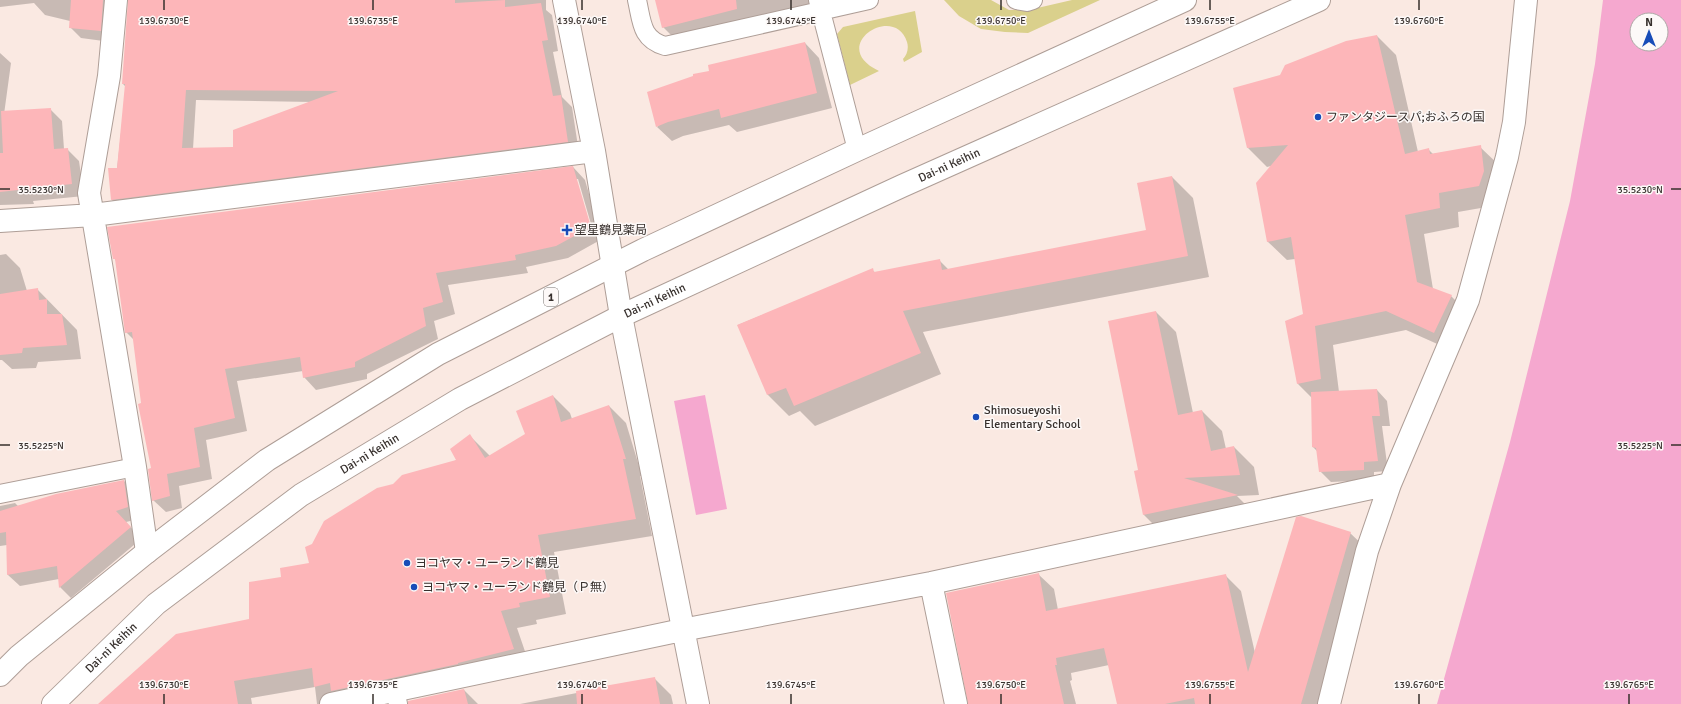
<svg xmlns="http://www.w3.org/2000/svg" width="1681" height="704" viewBox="0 0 1681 704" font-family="Signika,'Noto Sans JP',sans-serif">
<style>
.green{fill:#dad08c}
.water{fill:#f5a8cf;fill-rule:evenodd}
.shadow{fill:#0003;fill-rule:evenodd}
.building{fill:#fdb6b9;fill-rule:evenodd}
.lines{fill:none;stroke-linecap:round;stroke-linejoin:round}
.service-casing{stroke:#ae9e97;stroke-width:20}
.minor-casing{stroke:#ae9e97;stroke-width:24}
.trunk-casing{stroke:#ae9e97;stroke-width:24}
.service{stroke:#fff;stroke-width:18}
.minor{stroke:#fff;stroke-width:22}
.trunk{stroke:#fff;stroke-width:22}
.ticks{fill:none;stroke:#37302d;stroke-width:1.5}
.poi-dot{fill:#184cb8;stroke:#fdf9f8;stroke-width:1.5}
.labels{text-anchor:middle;stroke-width:3;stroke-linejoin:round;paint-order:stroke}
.shield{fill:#fdf9f8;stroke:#726c6a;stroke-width:1}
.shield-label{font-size:11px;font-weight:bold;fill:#37302d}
.poi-label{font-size:12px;fill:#37302d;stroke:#fdf9f8;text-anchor:start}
.street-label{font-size:12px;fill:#37302d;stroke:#fdf9f8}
.ticks-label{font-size:10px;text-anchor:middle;fill:#37302d;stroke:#fdf9f8;stroke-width:3;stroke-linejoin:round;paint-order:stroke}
</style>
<rect width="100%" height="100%" fill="#fae9e2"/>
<!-- green -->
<path class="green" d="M944,0h47l18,10 24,-1 39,-9h28l-72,33 -23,-1 -24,-3 -22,-13z
M915,11l7,41 -18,10 -1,-3c4,-4 6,-11 4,-17 -12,-40 -81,4 -28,29l-29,14 -13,-51 6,-7z"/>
<!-- water -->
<path class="water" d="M1603,0h78v704h-244l73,-262 60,-241 25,-137zM1637,20h24v24h-24z
M705,395l22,114 -31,6 -22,-114z"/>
<!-- shadow -->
<path class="shadow" d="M0,0h121l-10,42 -30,-4 -11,-11v-6l-25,-6 -11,-12 -34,4z
M129,0h417v10l6,5 6,36 -5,1 9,45 10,10 7,46 -456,58 -11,-11 5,-31 9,-82 -3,-3zM196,100l117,2 -79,46 -41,1z
M656,0h180l-153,47 -20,-20z
M1377,36l19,19 22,97 10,-3 5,5 47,-7 20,19 -2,39 -40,7 1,15 -35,7 9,55 18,7 19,19 -17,36 -47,-21 -73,15 6,47 38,-2 10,11 3,25h-8l6,45 -14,1v8l-43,2 -11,-11 -2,-19 -5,-5 -1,-49 -14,-14 6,-69 -9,-56 -8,1 -20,-19 4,-75 -4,1 -19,-19 33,-72z
M805,43l14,15 13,50 -95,24 -8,-7 -46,11 -11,5 -15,-14 53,-55z
M0,53l11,10 -9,66 33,-19 15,-1 12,12 2,28h3l12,12 5,35 -51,5 1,3 -34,1z
M573,167l12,13 17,59 -34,19 -42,9 2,6 -80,12 7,29 -21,7 4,18 -71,35v5l-51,11 -12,-13 -1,-6 -66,10 10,50 -41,9 6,39 -33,7 3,22 -16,4 -13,-12 -1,-31 -18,-129 -8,-8 -10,-71 -2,-3zM576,179h2l15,52 -2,1z
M1172,177l21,21 16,79 -286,55 18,42 -126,52 -15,-15 -11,5 -21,-21 -30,-70 134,-55 4,3 63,-13 10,10 198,-39z
M6,254l14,14 7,23 10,-2 40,41 4,29 -43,3 -2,6 -24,1 -10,-9h-2v-105z
M1156,312l20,20 17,81 9,-2 20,20 4,18 8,-2 20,20 5,28 -22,1 19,19 -92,20 -20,-20 -5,-45z
M553,396l17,17 2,6 37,-13 17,17 16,53h-2l12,60 -98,16 12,62 -30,6 1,4 -20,4 13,38 -163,38h-50l-2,-17 -64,11 1,6h-153l151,-84 32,-42 28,-14 3,-19 81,-60 63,-25 13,-24 20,20 36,-21z
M124,481l11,11 4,27 -13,3 15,17 -70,59 -11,-11 -1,-8 -39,7 -12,-11 -1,-30 -7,1v-40l15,-3 3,3z
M1350,533l16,15 -46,156h-202l-9,-39 -38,8 1,7 -2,1 6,23h-107l69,-130 16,15 4,21 168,-34 15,15 14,62z
M654,678l17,17 2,9h-153z
M464,690l14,14h-69z"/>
<!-- building -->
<path class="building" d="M71,0h32l-2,31 -32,-3z
M128,0h327v3l50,-3v7l36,-4 7,37 -6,1 11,55 8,-1 7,47 -457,58 -3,-32h9l8,-84h-3zM186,90l152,1 -105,39v17l-51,1z
M655,0h81l1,9 -75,19z
M1377,35l28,119 24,-6 1,6 51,-9 3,26 -5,15 -40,7 1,15 -35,7 12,67 35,13 -18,38 -48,-22 -71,15 6,53 -24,5 -12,-63 18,-7 -12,-77 -24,5 -11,-59 32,-38 -41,3 -14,-60 47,-13 5,-10 61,-24z
M805,42l12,51 -96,25 -2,-9 -51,13 -12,5 -9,-35 46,-16v-2l16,-3 -1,-6z
M51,108l3,41 14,-1 4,36 -72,8v-39h3l-2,-42z
M573,166l18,61 -35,19 -41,9 1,5 -80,13 7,29 -20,6 3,18 -71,36v5l-52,11 -3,-21 -75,12 10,49 -41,10 6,39 -33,7 3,22 -18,5 -4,-32 3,-1 -13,-64 3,-1 -9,-71 -7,1 -10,-74h-2l-6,-32z
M1172,176l16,80 -285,55 18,42 -127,53 -8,-18 -19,7 -30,-70 136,-57 1,4 66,-13 2,11 204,-40 -9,-47z
M38,288l1,12 8,-1v15h15l5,31 -44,3 -1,5 -22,2v-61z
M1156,311l22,104 24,-5 9,41 23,-5 6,29 -56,3 54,17 -95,20 -9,-44 4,-1 -30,-149z
M1377,389l3,27h-8l6,45 -14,1v8l-45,2 -3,-24 -4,-1 -1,-55z
M553,395l8,27 48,-17 17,54h-3l13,60 -98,16 12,62 -31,6 1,4 -19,4 13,38 -56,14v1l-127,27 -1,-8 -16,4 -2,-19 -78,13 4,23h-140l78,-70 73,-15v-37l32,-5 -1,-9 29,-5 -4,-16 7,-3 12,-23 53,-33 16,-4 9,-9 54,-15 -6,-11 20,-15 15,24 40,-24 -9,-23z
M124,480l4,27 -12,4 15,16 -72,61 -2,-22 -50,9 -1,-43 -6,1v-22l56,-17z
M1301,516l50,16 -50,172h-106l-1,-6 -29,6h-48l-13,-56 -48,10 1,7h-2l9,39h-96l-22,-111 93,-20 7,38 180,-37 22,98 48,-155z
M655,677l5,27h-83l-1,-13z
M464,689l4,15h-60v-3z"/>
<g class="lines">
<defs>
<path id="service" d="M637,0c5,22 4,39 28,46l204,-46
M818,0l39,150
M1016,0l11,2 6,-2
M0,494l135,-27
M395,690l3,14"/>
<path id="minor" d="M116,0l-7,76 -20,117 46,274 12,85
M564,0l30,151 27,165 77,388
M0,221l93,-6 501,-64
M931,583l25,121
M331,704l351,-74 249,-47 459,-99
M1329,704l38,-153 23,-67 78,-184 39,-143 7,-35 12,-122"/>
<g id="trunk">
<path d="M0,675l19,-19 128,-104 120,-92 171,-106 205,-104 214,-100 328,-150"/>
<path id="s1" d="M53,704l103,-100 145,-109 159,-96 161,-83 281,-130 417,-186"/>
</g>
</defs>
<!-- service casing -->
<use href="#service" class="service-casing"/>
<!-- minor casing -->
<use href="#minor" class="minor-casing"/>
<!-- trunk casing -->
<use href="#trunk" class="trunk-casing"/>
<!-- service -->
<use href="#service" class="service"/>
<!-- minor -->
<use href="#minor" class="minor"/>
<!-- trunk -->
<use href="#trunk" class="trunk"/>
</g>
<!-- ticks -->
<path class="ticks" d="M164,0v10M373,0v10M582,0v10M791,0v10M1001,0v10M1210,0v10M1419,0v10M0,189h10M1671,189h10M0,445h10M1671,445h10M164,694v10M373,694v10M582,694v10M791,694v10M1001,694v10M1210,694v10M1419,694v10M1629,694v10"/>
<!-- markers -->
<g class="poi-dot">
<circle cx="1318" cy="117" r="4"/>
<path d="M565 224h4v4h4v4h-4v4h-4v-4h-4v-4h4z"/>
<circle cx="976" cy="417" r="4"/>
<circle cx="407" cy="563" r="4"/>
<circle cx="414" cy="587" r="4"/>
</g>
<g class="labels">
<!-- shield labels -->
<rect class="shield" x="544" y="288" width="14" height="18" rx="3"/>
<g class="shield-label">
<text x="551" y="301">1</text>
</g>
<!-- poi labels -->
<g class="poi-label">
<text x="1326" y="121">ファンタジースパ;おふろの国</text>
<text x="575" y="234">望星鶴見薬局</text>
<text x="984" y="414">Shimosueyoshi<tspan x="984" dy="14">Elementary School</tspan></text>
<text x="415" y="567">ヨコヤマ・ユーランド鶴見</text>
<text x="422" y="591">ヨコヤマ・ユーランド鶴見（Ｐ無）</text>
</g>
<!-- street labels -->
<g class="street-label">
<text dy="4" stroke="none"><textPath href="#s1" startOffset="1053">Dai-ni Keihin</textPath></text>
<text dy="4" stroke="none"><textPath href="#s1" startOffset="729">Dai-ni Keihin</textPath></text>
<text dy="4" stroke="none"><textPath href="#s1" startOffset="405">Dai-ni Keihin</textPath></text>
<text dy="4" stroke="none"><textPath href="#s1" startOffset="81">Dai-ni Keihin</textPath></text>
</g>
</g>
<g class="ticks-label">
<text x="164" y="24">139.6730°E</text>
<text x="373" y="24">139.6735°E</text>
<text x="582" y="24">139.6740°E</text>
<text x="791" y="24">139.6745°E</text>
<text x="1001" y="24">139.6750°E</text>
<text x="1210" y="24">139.6755°E</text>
<text x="1419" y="24">139.6760°E</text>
<text x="41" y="193">35.5230°N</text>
<text x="1640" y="193">35.5230°N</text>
<text x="41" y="449">35.5225°N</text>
<text x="1640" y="449">35.5225°N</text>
<text x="164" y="688">139.6730°E</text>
<text x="373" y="688">139.6735°E</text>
<text x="582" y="688">139.6740°E</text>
<text x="791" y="688">139.6745°E</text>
<text x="1001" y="688">139.6750°E</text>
<text x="1210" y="688">139.6755°E</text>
<text x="1419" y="688">139.6760°E</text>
<text x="1629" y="688">139.6765°E</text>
</g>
<!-- north arrow -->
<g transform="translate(1649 32)"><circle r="19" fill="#fdf9f8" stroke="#aea9a7"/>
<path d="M0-3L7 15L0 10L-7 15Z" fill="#184cb8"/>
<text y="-6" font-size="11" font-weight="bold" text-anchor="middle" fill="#37302d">N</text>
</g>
</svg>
